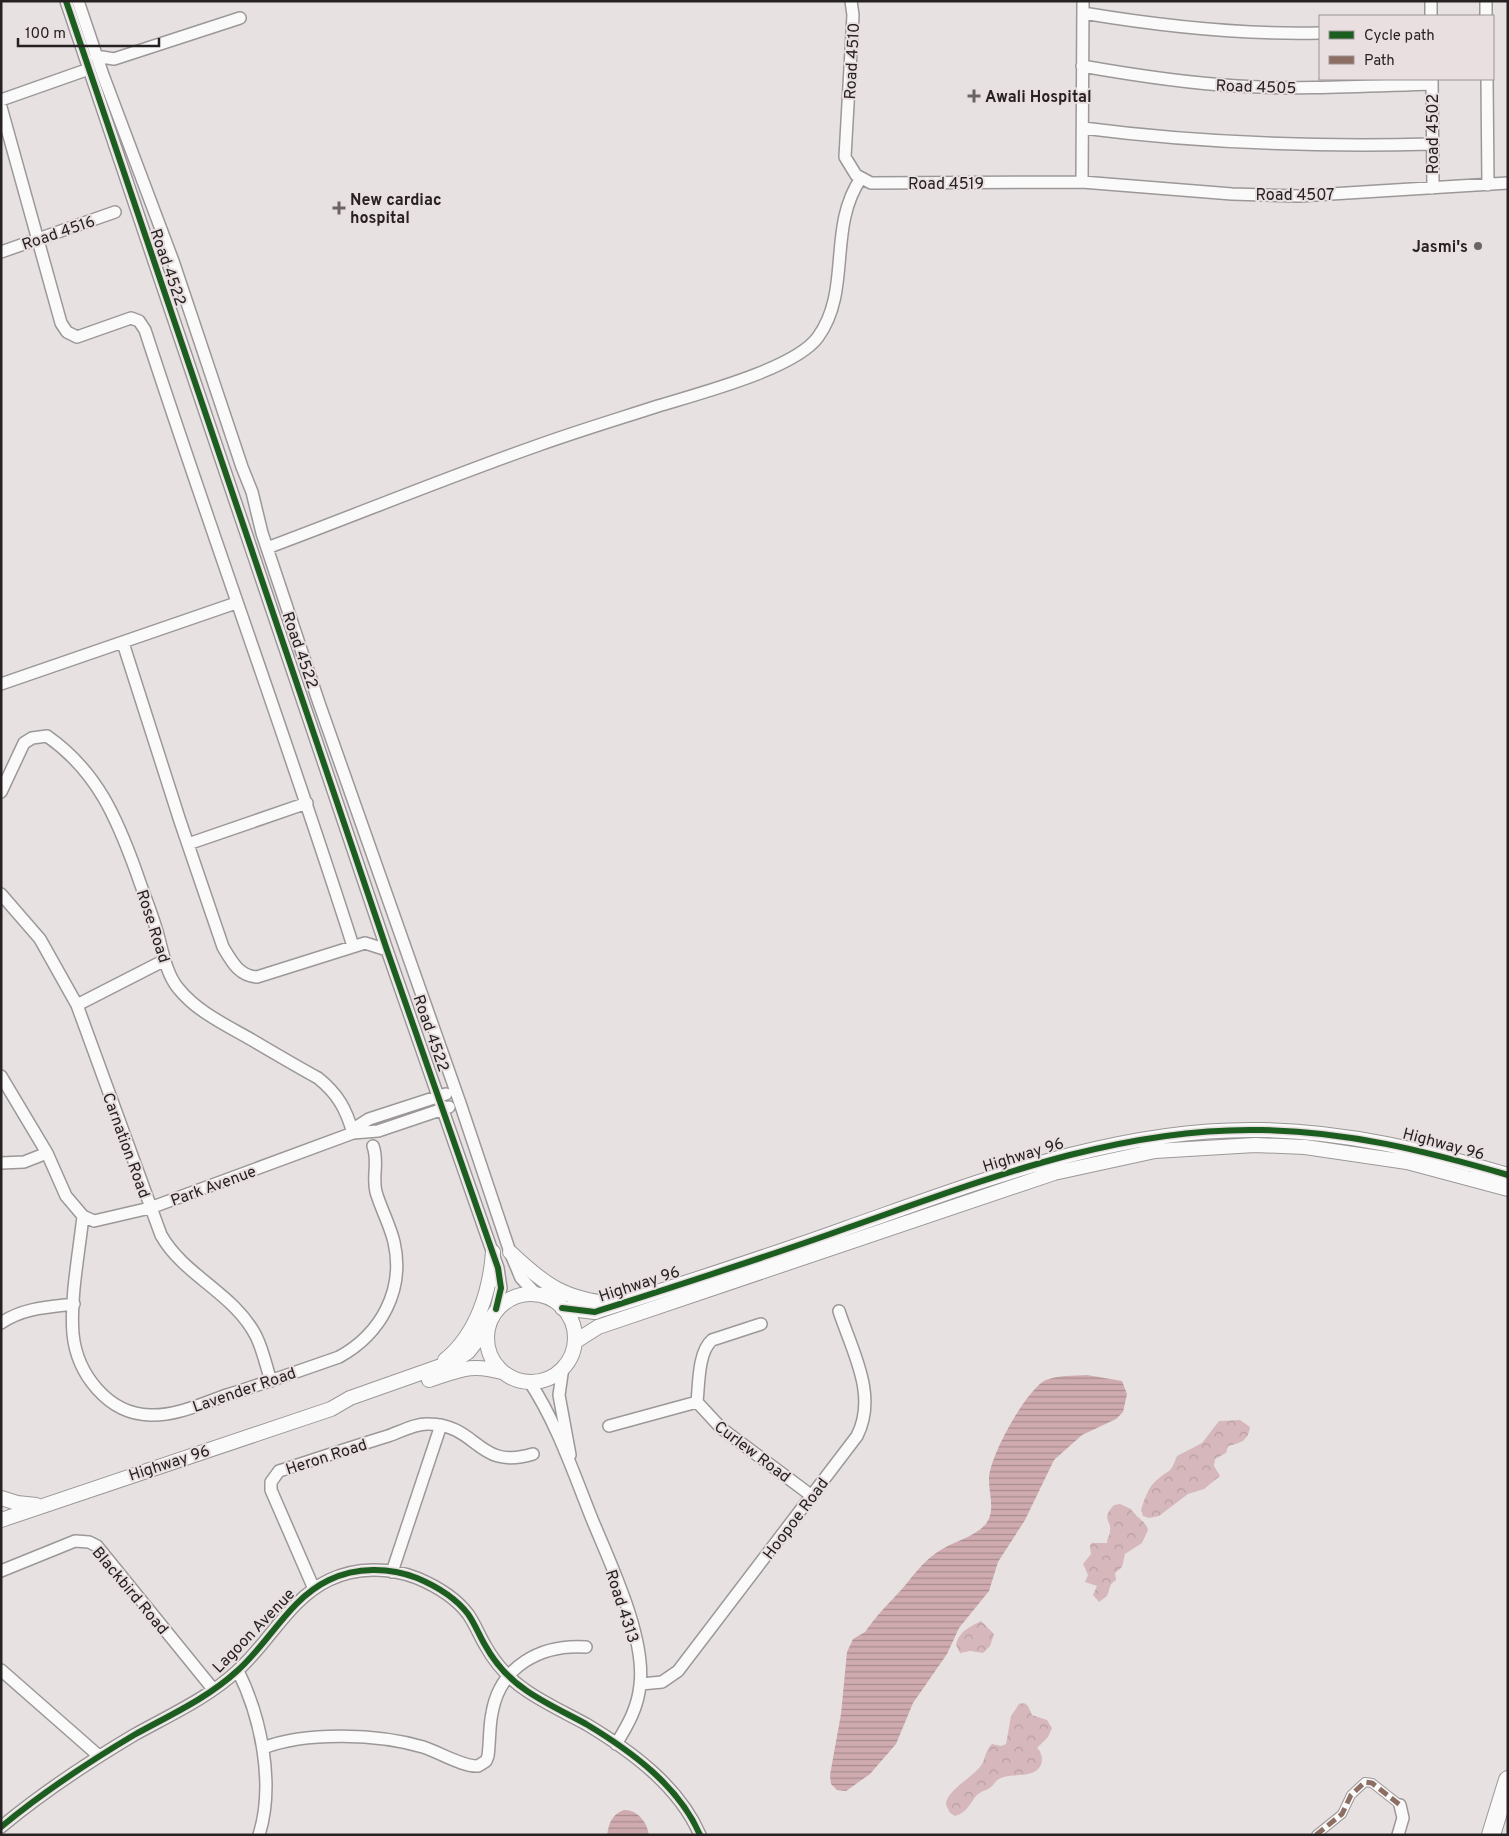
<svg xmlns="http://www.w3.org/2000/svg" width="1509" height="1836" viewBox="0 0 1509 1836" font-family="Overpass,sans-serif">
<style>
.forest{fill:url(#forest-crowns)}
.water{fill:url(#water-rules)}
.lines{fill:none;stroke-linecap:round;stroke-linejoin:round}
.pedestrian-casing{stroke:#9c9898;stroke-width:10}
.minor-casing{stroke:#9c9898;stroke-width:14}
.tertiary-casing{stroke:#9c9898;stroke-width:16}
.primary-casing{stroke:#9c9898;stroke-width:20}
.pedestrian{stroke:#fbfafb;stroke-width:8}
.minor{stroke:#fbfafb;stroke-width:11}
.tertiary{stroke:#fbfafb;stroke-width:14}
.primary{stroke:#fbfafb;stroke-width:18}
.quiet{stroke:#8d6e63;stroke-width:5;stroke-dasharray:10 5;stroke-linecap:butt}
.cycleway-casing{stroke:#e9dfe0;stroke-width:9}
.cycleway{stroke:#1b5e20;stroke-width:6}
.poi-dot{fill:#6a6565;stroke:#e9dfe0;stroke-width:2}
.labels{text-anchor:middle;stroke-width:4;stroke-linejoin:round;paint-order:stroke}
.street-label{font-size:16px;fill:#262222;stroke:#e9dfe0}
.poi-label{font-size:16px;font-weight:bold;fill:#262222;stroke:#e9dfe0;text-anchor:start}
</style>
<defs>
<pattern id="forest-crowns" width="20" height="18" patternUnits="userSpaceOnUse" patternTransform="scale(1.25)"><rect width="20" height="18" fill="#d6b8bc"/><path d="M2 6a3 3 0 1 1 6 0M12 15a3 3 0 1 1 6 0" fill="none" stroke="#b89ea1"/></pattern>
<pattern id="water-rules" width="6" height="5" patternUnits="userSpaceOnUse" patternTransform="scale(1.25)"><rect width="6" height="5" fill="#cfabaf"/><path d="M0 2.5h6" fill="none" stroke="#a88b8e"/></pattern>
</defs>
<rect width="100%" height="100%" fill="#e7e1e2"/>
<!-- forest -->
<path class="forest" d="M1240,1420l10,7c-2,14 -9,16 -22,19l-2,7 -11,6 -1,7 6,10 -16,13 -16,5 -29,22 -10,2 -6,-2 -2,-6c3,-10 8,-25 17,-31 13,-11 12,-5 19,-23l25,-13 17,-22z
M1120,1504l11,5c4,8 15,12 17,21l-6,13 -17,11 -3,13 -7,6 1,7 -5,4 -4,12 -8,6 -6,-7 4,-9 -12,-4 3,-7 -5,-11 8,-10 -1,-9 2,-2h15c0,-6 3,-7 3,-12 2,-11 -10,-11 4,-26z
M981,1621l13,13 -4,12 -7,7 -13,-2 -10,2 -4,-8c3,-14 14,-18 25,-24z
M1024,1703l4,3 4,9 15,5 5,8 -4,9 -11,11c5,4 7,14 2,20 -9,11 -28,4 -40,11 -4,2 -5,6 -8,8 -5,4 -10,4 -14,8 -7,8 -10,18 -22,21l-5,-3 -4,-8c-1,-13 25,-27 33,-37 7,-7 5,-17 13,-24l9,2 5,-2 5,-28 8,-12z"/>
<!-- water -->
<path class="water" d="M1087,1375l35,6 5,13 -4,18 -7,7 -34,16 -28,25 -29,60 -27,42 -9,29 -30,37 -12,26 -34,49 -17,41 -26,30 -24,17 -9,-1 -6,-6 -1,-9 11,-61 6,-62 6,-13 12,-7c11,-16 24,-29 37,-43 11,-13 20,-26 34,-36 15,-11 37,-15 49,-28 11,-13 4,-30 4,-45 -1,-21 37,-91 57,-100 12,-5 28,-4 41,-5z
M624,1810c14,0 23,12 25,25h-42c2,-12 5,-21 17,-25z"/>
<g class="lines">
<defs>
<path id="pedestrian" d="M1316,1835l26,-21 9,-19 14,-13 7,1 28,22"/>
<path id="minor" d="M66,1l321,949 111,318 3,20 -5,21
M78,1l25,74 70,186 69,206 10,25 10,41 57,170 141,400 50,149 11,26 16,17
M851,1l2,14 -8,142 11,18 15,8 211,-1 150,12 67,2 209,-13
M1431,1v15
M1486,1v15
M1083,13c78,13 157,22 237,20
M96,56l18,3 126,-41
M1082,66c51,9 103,17 155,20 65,4 130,0 195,-2
M1432,79l1,109
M1487,79l1,106
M1,100l88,-31
M1,107l60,216 6,9 10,5 54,-19 8,3 6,9c67,206 142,409 208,616
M1083,128c115,15 233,19 349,16
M1082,182l1,-181
M1,252l114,-40
M267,548c91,-34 181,-71 272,-103 39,-14 79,-26 119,-39 39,-12 137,-37 160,-69 34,-47 9,-109 43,-159
M123,643l57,178 43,126c9,15 16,29 34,30l108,-34 22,7
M1,684l235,-81
M1,792l23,-49 8,-5 15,-2c50,35 70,82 90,138 6,18 13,35 19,54 6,19 9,44 22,60 19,24 48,37 74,52 22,13 44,26 66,38 20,16 28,31 35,55
M188,844l119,-41
M1,894l39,45 37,66 84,230c23,41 73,58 95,101 7,14 10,30 15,45
M77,1005l88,-45
M1,1076l46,77 19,43 17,20 11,5 56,-13 203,-75 25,-2 71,-24
M353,1133l5,-7 11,-7 77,-25
M1,1163l23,-1 23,-9
M83,1216c-4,37 -13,82 -10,118 4,40 35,80 77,81 27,1 53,-12 77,-20 38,-12 75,-25 112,-38 42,-23 66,-67 55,-115 -4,-17 -13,-33 -18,-50 -4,-16 3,-30 -3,-46
M1,1323c22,-15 47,-16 73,-19
M761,1324l-49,16c-14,12 -13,44 -15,62l24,26 91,68
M563,1367l-4,28 11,60
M529,1381c27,40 45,93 63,138 18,44 54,118 48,166 -2,22 -12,40 -24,59
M609,1426l88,-24
M1,1571l74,-30 14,1 8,4 116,143
M392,1572l49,-147
M314,1589l-43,-99v-8l8,-11c37,-12 73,-24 109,-35 12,-4 28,-13 41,-12 50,1 48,47 104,30
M1,1670l98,86
M238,1671c23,46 37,113 21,164
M641,1684l21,-2 16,-11 179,-235c21,-41 -5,-85 -18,-125
M263,1748c44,-17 116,-14 160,-1 16,5 40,20 55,19l8,-5 2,-5c2,-14 1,-29 4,-43 8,-47 49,-69 94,-66
M1,1827c42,-35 86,-64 133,-92 34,-19 74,-37 103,-64 32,-28 52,-72 92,-91 27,-13 60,-13 88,-2 19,8 38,19 51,36 7,10 11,21 17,31 11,20 24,34 42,46 19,13 39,22 59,33 45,27 93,62 114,111
M1398,1835l5,-17 -3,-13"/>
<path id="tertiary" d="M510,1252c36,34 54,47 104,52
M487 1338a44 44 0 1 1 88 0a44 44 0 1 1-88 0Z
M562,1308l33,4c84,-27 169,-54 252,-84 134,-47 270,-101 414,-98 85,1 165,21 247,45
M576,1341l22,-14 456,-154 101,-22 100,-6 50,2 102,15 101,27
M445,1360c32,-26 45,-69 48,-108
M429,1380c31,-10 41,-17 73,-8
M1,1498l16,5 19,2
M1,1520l330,-111 19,-11 102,-36 16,-10 19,-24"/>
<path id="primary" d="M1491,1835l17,-55"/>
</defs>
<!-- pedestrian casing -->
<use href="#pedestrian" class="pedestrian-casing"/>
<!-- minor casing -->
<use href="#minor" class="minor-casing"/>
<!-- tertiary casing -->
<use href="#tertiary" class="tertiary-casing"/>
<!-- primary casing -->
<use href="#primary" class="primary-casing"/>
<!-- pedestrian -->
<use href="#pedestrian" class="pedestrian"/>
<!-- minor -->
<use href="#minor" class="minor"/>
<!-- tertiary -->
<use href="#tertiary" class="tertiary"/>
<!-- primary -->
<use href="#primary" class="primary"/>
<!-- quiet -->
<path class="quiet" d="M1316,1835l26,-21 9,-19 14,-13 7,1 28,22"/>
<defs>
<path id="cycleway" d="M66,1l321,949 111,318 3,20 -5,21
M562,1308l33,4c84,-27 169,-54 252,-84 134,-47 270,-101 414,-98 85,1 165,21 247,45
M1,1827c42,-35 86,-64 133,-92 34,-19 74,-37 103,-64 32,-28 52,-72 92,-91 27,-13 60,-13 88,-2 19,8 38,19 51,36 7,10 11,21 17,31 11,20 24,34 42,46 19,13 39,22 59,33 45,27 93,62 114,111"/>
</defs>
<!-- cycleway casing -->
<use href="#cycleway" class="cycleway-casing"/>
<!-- cycleway -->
<use href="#cycleway" class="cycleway"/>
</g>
<!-- markers -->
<g class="poi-dot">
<path d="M971.5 88.5h5v5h5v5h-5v5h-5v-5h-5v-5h5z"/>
<path d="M336.5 200.5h5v5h5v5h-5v5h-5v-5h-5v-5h5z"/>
<circle cx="1478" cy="246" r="5"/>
</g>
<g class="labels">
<!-- street labels -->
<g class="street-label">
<text transform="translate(851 61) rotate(-87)" y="6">Road 4510</text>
<text transform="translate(1256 86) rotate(2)" y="6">Road 4505</text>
<text transform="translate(1432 134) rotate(-90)" y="6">Road 4502</text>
<text x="946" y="189">Road 4519</text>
<text x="1295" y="200">Road 4507</text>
<text transform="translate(58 232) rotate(-19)" y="6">Road 4516</text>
<text transform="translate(169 267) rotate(71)" y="6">Road 4522</text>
<text transform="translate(301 650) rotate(71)" y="6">Road 4522</text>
<text transform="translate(154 926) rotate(72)" y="6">Rose Road</text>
<text transform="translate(432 1033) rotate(71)" y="6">Road 4522</text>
<text transform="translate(1444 1143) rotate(15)" y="6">Highway 96</text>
<text transform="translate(127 1145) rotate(70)" y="6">Carnation Road</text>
<text transform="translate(1023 1154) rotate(-17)" y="6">Highway 96</text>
<text transform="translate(213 1185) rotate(-20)" y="6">Park Avenue</text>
<text transform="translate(639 1283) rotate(-18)" y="6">Highway 96</text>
<text transform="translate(244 1389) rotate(-19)" y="6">Lavender Road</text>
<text transform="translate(753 1451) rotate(37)" y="6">Curlew Road</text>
<text transform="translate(326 1456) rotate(-18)" y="6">Heron Road</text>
<text transform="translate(169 1462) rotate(-18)" y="6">Highway 96</text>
<text transform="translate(795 1518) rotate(-53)" y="6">Hoopoe Road</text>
<text transform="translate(131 1590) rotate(50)" y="6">Blackbird Road</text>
<text transform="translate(623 1606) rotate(72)" y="6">Road 4313</text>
<text transform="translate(253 1630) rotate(-46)" y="6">Lagoon Avenue</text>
</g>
<!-- poi labels -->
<g class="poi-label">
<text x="985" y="102">Awali Hospital</text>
<text x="350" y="205">New cardiac<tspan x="350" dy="18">hospital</tspan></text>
<text x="1468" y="252" text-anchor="end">Jasmi's</text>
</g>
</g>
<!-- border -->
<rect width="1509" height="1836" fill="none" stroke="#262222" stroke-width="5"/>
<!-- legend -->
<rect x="1319" y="15" width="175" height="65" fill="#e9dfe0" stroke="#9b9394"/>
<rect x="1329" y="31" width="25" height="8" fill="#1b5e20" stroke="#9b9394"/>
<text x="1364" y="40" font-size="15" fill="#262222">Cycle path</text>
<rect x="1329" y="56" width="25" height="8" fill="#8d6e63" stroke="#9b9394"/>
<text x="1364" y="65" font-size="15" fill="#262222">Path</text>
<!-- scale -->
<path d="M18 38v8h141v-8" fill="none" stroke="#262222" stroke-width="2.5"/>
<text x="25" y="38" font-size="15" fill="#262222" stroke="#e9dfe0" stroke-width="4" paint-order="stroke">100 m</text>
</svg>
